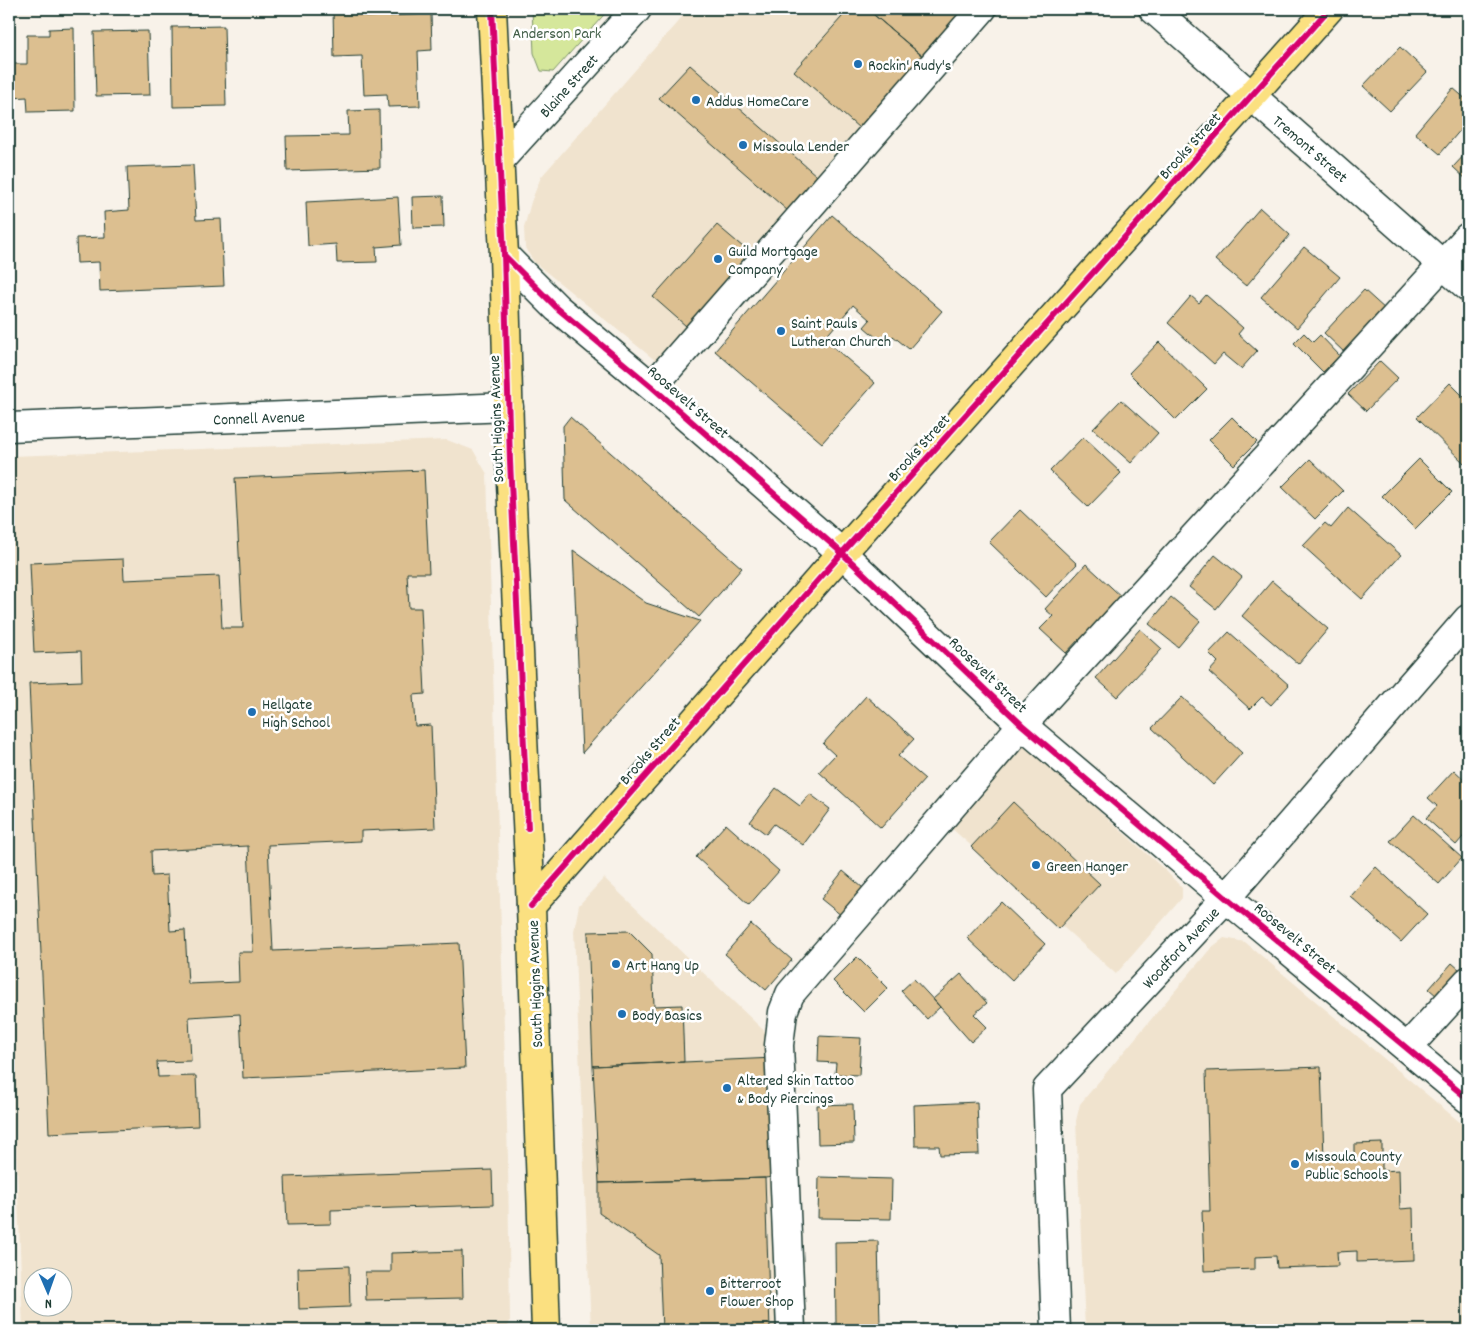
<svg xmlns="http://www.w3.org/2000/svg" width="1477" height="1339" viewBox="0 0 1477 1339" font-family="Dekko,sans-serif">
<style>
.built{fill:#f0e3ce;fill-rule:evenodd}
.green{fill:#d5e79b;stroke:#7a9268}
.building{fill:#dcbf90;stroke:#1f3d34;fill-rule:evenodd}
.lines{fill:none;stroke-linecap:round;stroke-linejoin:round}
.minor-casing{stroke:#1f3d34;stroke-width:31}
.major-casing{stroke:#1f3d34;stroke-width:31}
.highway-casing{stroke:#1f3d34;stroke-width:31}
.minor{stroke:#fff;stroke-width:28}
.major{stroke:#fbe080;stroke-width:28}
.highway{stroke:#fbe080;stroke-width:28}
.cycleway-casing{stroke:#fff;stroke-width:9}
.cycleway{stroke:#d6006c;stroke-width:6}
.poi-dot{fill:#1f6fb2;stroke:#fff;stroke-width:2}
.labels{text-anchor:middle;stroke-width:5;stroke-linejoin:round;paint-order:stroke}
.park-label{font-size:16px;fill:#435f49;stroke:#fff}
.poi-label{font-size:16px;fill:#1f3d34;stroke:#fff;text-anchor:start}
.street-label{font-size:16px;fill:#1f3d34;stroke:#fff}
</style>
<rect width="100%" height="100%" fill="#f8f2e9"/>
<filter id="ink" filterUnits="userSpaceOnUse"><feTurbulence type="fractalNoise" baseFrequency=".02" numOctaves="2"/><feDisplacementMap in="SourceGraphic" scale="10" xChannelSelector="R" yChannelSelector="G"/><feConvolveMatrix kernelMatrix="1 2 1 2 8 2 1 2 1" color-interpolation-filters="sRGB"/></filter>
<g filter="url(#ink)">
<!-- built -->
<path class="built" d="M689,9h294l-316,361 -133,-108 -9,-14 -1,-20 7,-26 10,-25z
M447,440l26,10 14,24 21,685 2,162 -3,9h-484l-14,-380v-491l2,-3zM32,1276h30v30h-30z
M1014,735l152,136 16,17v10l-66,76 -175,-155z
M604,878l175,167 12,285h-200l-17,-399 5,-26z
M1224,938l21,4 223,187v201h-383l-9,-209 4,-17 131,-156z"/>
<!-- green -->
<path class="green" d="M532,9h77l-56,63 -12,-1 -7,-18z"/>
<!-- building -->
<path class="building" d="M333,9h33v8l65,-3 1,36 -14,1 2,55 -32,1 -1,-13 -23,1 -2,-39 -28,1z
M849,9h18l55,47 -63,72 -65,-57z
M867,9h111l-47,54z
M224,26l2,80 -53,1 -1,-80z
M74,28l1,83 -47,1 -1,-15 -16,1v-34h16v-29h22v-6z
M148,31l2,64 -54,1 -2,-64z
M1400,47l27,25 -37,39 -27,-25z
M690,65l127,111 -29,35 -129,-113z
M1453,88l15,13v20l-28,33 -25,-21z
M379,110l1,58 -93,3 -1,-35 63,-1 -1,-24z
M1468,151v30l-15,-14z
M193,165l3,55 25,-1 3,67 -124,5 -1,-29 -22,1 -1,-25 29,-1 -1,-25 25,-2 -2,-43z
M443,196l1,31 -31,1 -1,-31z
M398,197l3,48 -25,2 1,15 -40,1 -1,-19 -28,2 -2,-44z
M1260,208l30,27 -44,51 -31,-26z
M832,215l110,96 -33,38 -16,-13 -8,9 -21,-18 6,-7 -17,-15 -29,34 51,44 -53,60 -107,-92z
M717,225l33,28 -64,73 -33,-29z
M1304,247l36,30 -43,51 -36,-31z
M1364,290l22,20 -41,43 -21,-20z
M1206,295l37,33 -5,6 19,17 -16,18 -18,-15 -9,10 -46,-41 23,-27 8,7z
M1304,333l9,9 7,-7 20,21 -17,16 -29,-29z
M1159,342l48,47 -31,31 -47,-47z
M1380,361l18,17 -32,33 -18,-17z
M1450,383l18,18v66l-51,-50z
M1121,400l37,33 -27,30 -38,-34z
M570,417l172,151 -43,49 -134,-117 -2,-74z
M1232,417l25,25 -23,23 -25,-25z
M1083,437l38,36 -33,34 -38,-36z
M1310,459l33,32 -28,28 -33,-32z
M1419,459l33,33 -37,37 -33,-33z
M424,470l5,103h-22l2,35h12l4,86 -12,1 2,31 16,-1 4,103 -74,3v10l-93,4 5,106 186,-8 6,125 -222,10 -3,-64 -51,3 2,44 -34,1 1,15 38,-1 2,50 -149,7 -20,-450 53,-2 -1,-30 -47,2 -4,-90 93,-4 1,21 95,-4 3,52h21l-8,-150zM248,846l5,106h-15l1,30 -51,2 -3,-54 -15,1 -3,-56 -15,1 -1,-25z
M1348,508l53,47 -39,44 -59,-53 22,-23 6,5z
M1020,510l57,54 -31,33 -57,-55z
M573,550l73,53 54,18 -118,132z
M1215,555l27,22 -26,32 -27,-22z
M1086,564l38,35 -40,43 -4,-4 -14,15 -26,-24 13,-13 -8,-7z
M1272,581l56,48 -30,35 -56,-48z
M1171,597l29,24 -22,26 -29,-23z
M1140,629l22,20 -45,48 -21,-19z
M1229,632l60,53 -18,20 -9,-8 -12,12 -41,-37 9,-10 -9,-9z
M866,696l48,43 -16,17 27,23 -44,49 -62,-56 16,-17 -12,-11z
M1182,697l60,56 -29,32 -61,-57z
M1454,770l14,13v48l-12,14 -30,-27 11,-12 -9,-8z
M776,788l24,18 10,-12 20,15 -27,36 -29,-21 -8,10 -16,-12z
M1013,802l87,82 -42,45 -87,-82z
M1414,815l48,43 -23,26 -49,-43z
M726,824l53,47 -30,34 -53,-48z
M1376,867l51,47 -26,28 -51,-46z
M843,871l26,22 -22,27 -26,-21z
M1001,902l44,42 -33,36 -45,-42z
M751,924l41,36 -26,30 -41,-36z
M629,931l23,23 2,52 28,-1 2,57 -91,4 -5,-134z
M857,957l31,31 -24,24 -31,-31z
M1452,963l16,14 -23,26 -16,-14z
M961,974l26,29 -13,11 13,13 -16,15 -38,-43z
M914,979l26,28 -13,12 -26,-28z
M819,1036l42,2 -2,37 -24,-1 1,-11 -18,-1z
M775,1058l5,118 -15,2 -166,5 -6,-117z
M1321,1067l3,92 30,-1v-14l28,-1v28l17,-1 1,39 13,-1 1,52 -57,2v-11l-20,1 1,14 -61,2 -1,-12 -21,1v12l-51,2 -2,-60h8l-4,-140z
M977,1102l2,52 -39,1 -1,-9h-24l-1,-41z
M853,1104l1,39 -36,1 -1,-39z
M492,1170l1,35 -162,5v14l-44,1 -2,-48z
M819,1177l73,2 -1,40 -73,-1z
M765,1178l5,152h-108l-3,-75 -60,-42v-30z
M878,1241l2,83 -44,1 -1,-83z
M462,1251l1,47 -97,2 -1,-28h26v-19z
M349,1266l1,41 -51,2 -1,-41z"/>
<g class="lines">
<defs>
<path id="minor" d="M1153,9l315,278
M499,161l138,-152
M504,255l53,53 95,79 190,166 180,172 204,173 242,201
M652,387l330,-378
M9,427l500,-20
M1407,1048l61,-67
M791,1330l-12,-285 4,-33 7,-18 232,-269 446,-488
M1056,1330l-9,-241 179,-191 242,-279"/>
<path id="major" d="M492,9l12,246 6,206 21,445"/>
<path id="highway" d="M546,1330l-15,-424 311,-353 487,-544"/>
</defs>
<!-- minor casing -->
<use href="#minor" class="minor-casing"/>
<!-- major casing -->
<use href="#major" class="major-casing"/>
<!-- highway casing -->
<use href="#highway" class="highway-casing"/>
<!-- minor -->
<use href="#minor" class="minor"/>
<!-- major -->
<use href="#major" class="major"/>
<!-- highway -->
<use href="#highway" class="highway"/>
<defs>
<path id="cycleway" d="M492,9l12,246 6,206 18,367
M504,255l53,53 95,79 190,166 180,172 204,173 242,201
M531,906l311,-353 487,-544"/>
</defs>
<!-- cycleway casing -->
<use href="#cycleway" class="cycleway-casing"/>
<!-- cycleway -->
<use href="#cycleway" class="cycleway"/>
</g>
</g>
<!-- markers -->
<g class="poi-dot">
<circle cx="858" cy="64" r="5"/>
<circle cx="696" cy="100" r="5"/>
<circle cx="743" cy="145" r="5"/>
<circle cx="718" cy="259" r="5"/>
<circle cx="781" cy="331" r="5"/>
<circle cx="252" cy="712" r="5"/>
<circle cx="1036" cy="865" r="5"/>
<circle cx="616" cy="964" r="5"/>
<circle cx="622" cy="1014" r="5"/>
<circle cx="727" cy="1088" r="5"/>
<circle cx="1295" cy="1164" r="5"/>
<circle cx="710" cy="1291" r="5"/>
</g>
<g class="labels">
<!-- park labels -->
<g class="park-label">
<text x="557" y="38">Anderson Park</text>
</g>
<!-- poi labels -->
<g class="poi-label">
<text x="868" y="70">Rockin' Rudy's</text>
<text x="706" y="106">Addus HomeCare</text>
<text x="753" y="151">Missoula Lender</text>
<text x="728" y="256">Guild Mortgage<tspan x="728" dy="18">Company</tspan></text>
<text x="791" y="328">Saint Pauls<tspan x="791" dy="18">Lutheran Church</tspan></text>
<text x="262" y="709">Hellgate<tspan x="262" dy="18">High School</tspan></text>
<text x="1046" y="871">Green Hanger</text>
<text x="626" y="970">Art Hang Up</text>
<text x="632" y="1020">Body Basics</text>
<text x="737" y="1085">Altered Skin Tattoo<tspan x="737" dy="18">&amp; Body Piercings</tspan></text>
<text x="1305" y="1161">Missoula County<tspan x="1305" dy="18">Public Schools</tspan></text>
<text x="720" y="1288">Bitterroot<tspan x="720" dy="18">Flower Shop</tspan></text>
</g>
<!-- street labels -->
<g class="street-label">
<text transform="translate(568 85) rotate(-48)" y="6">Blaine Street</text>
<text transform="translate(1189 145) rotate(-48)" y="6">Brooks Street</text>
<text transform="translate(1311 148) rotate(41)" y="6">Tremont Street</text>
<text transform="translate(689 401) rotate(41)" y="6">Roosevelt Street</text>
<text transform="translate(259 417) rotate(-2)" y="6">Connell Avenue</text>
<text transform="translate(495 419) rotate(-92)" y="6">South Higgins Avenue</text>
<text transform="translate(918 447) rotate(-48)" y="6">Brooks Street</text>
<text transform="translate(989 674) rotate(44)" y="6">Roosevelt Street</text>
<text transform="translate(649 750) rotate(-49)" y="6">Brooks Street</text>
<text transform="translate(1296 937) rotate(40)" y="6">Roosevelt Street</text>
<text transform="translate(1180 947) rotate(-47)" y="6">Woodford Avenue</text>
<text transform="translate(534 984) rotate(-92)" y="6">South Higgins Avenue</text>
</g>
</g>
<!-- margin -->
<rect width="1477" height="1339" fill="none" stroke="#fff" stroke-width="30"/>
<rect x="15" y="15" width="1447" height="1309" fill="none" stroke="#1f3d34" stroke-width="2" filter="url(#ink)"/>
<!-- north arrow -->
<g transform="translate(48 1292) rotate(178)"><circle r="24" fill="#ffffff" stroke="#a5b1ae"/>
<path d="M0-4L9 19L0 12L-9 19Z" fill="#1f6fb2"/>
<text y="-8" font-size="14" font-weight="bold" text-anchor="middle" fill="#1f3d34">N</text>
</g>
</svg>
